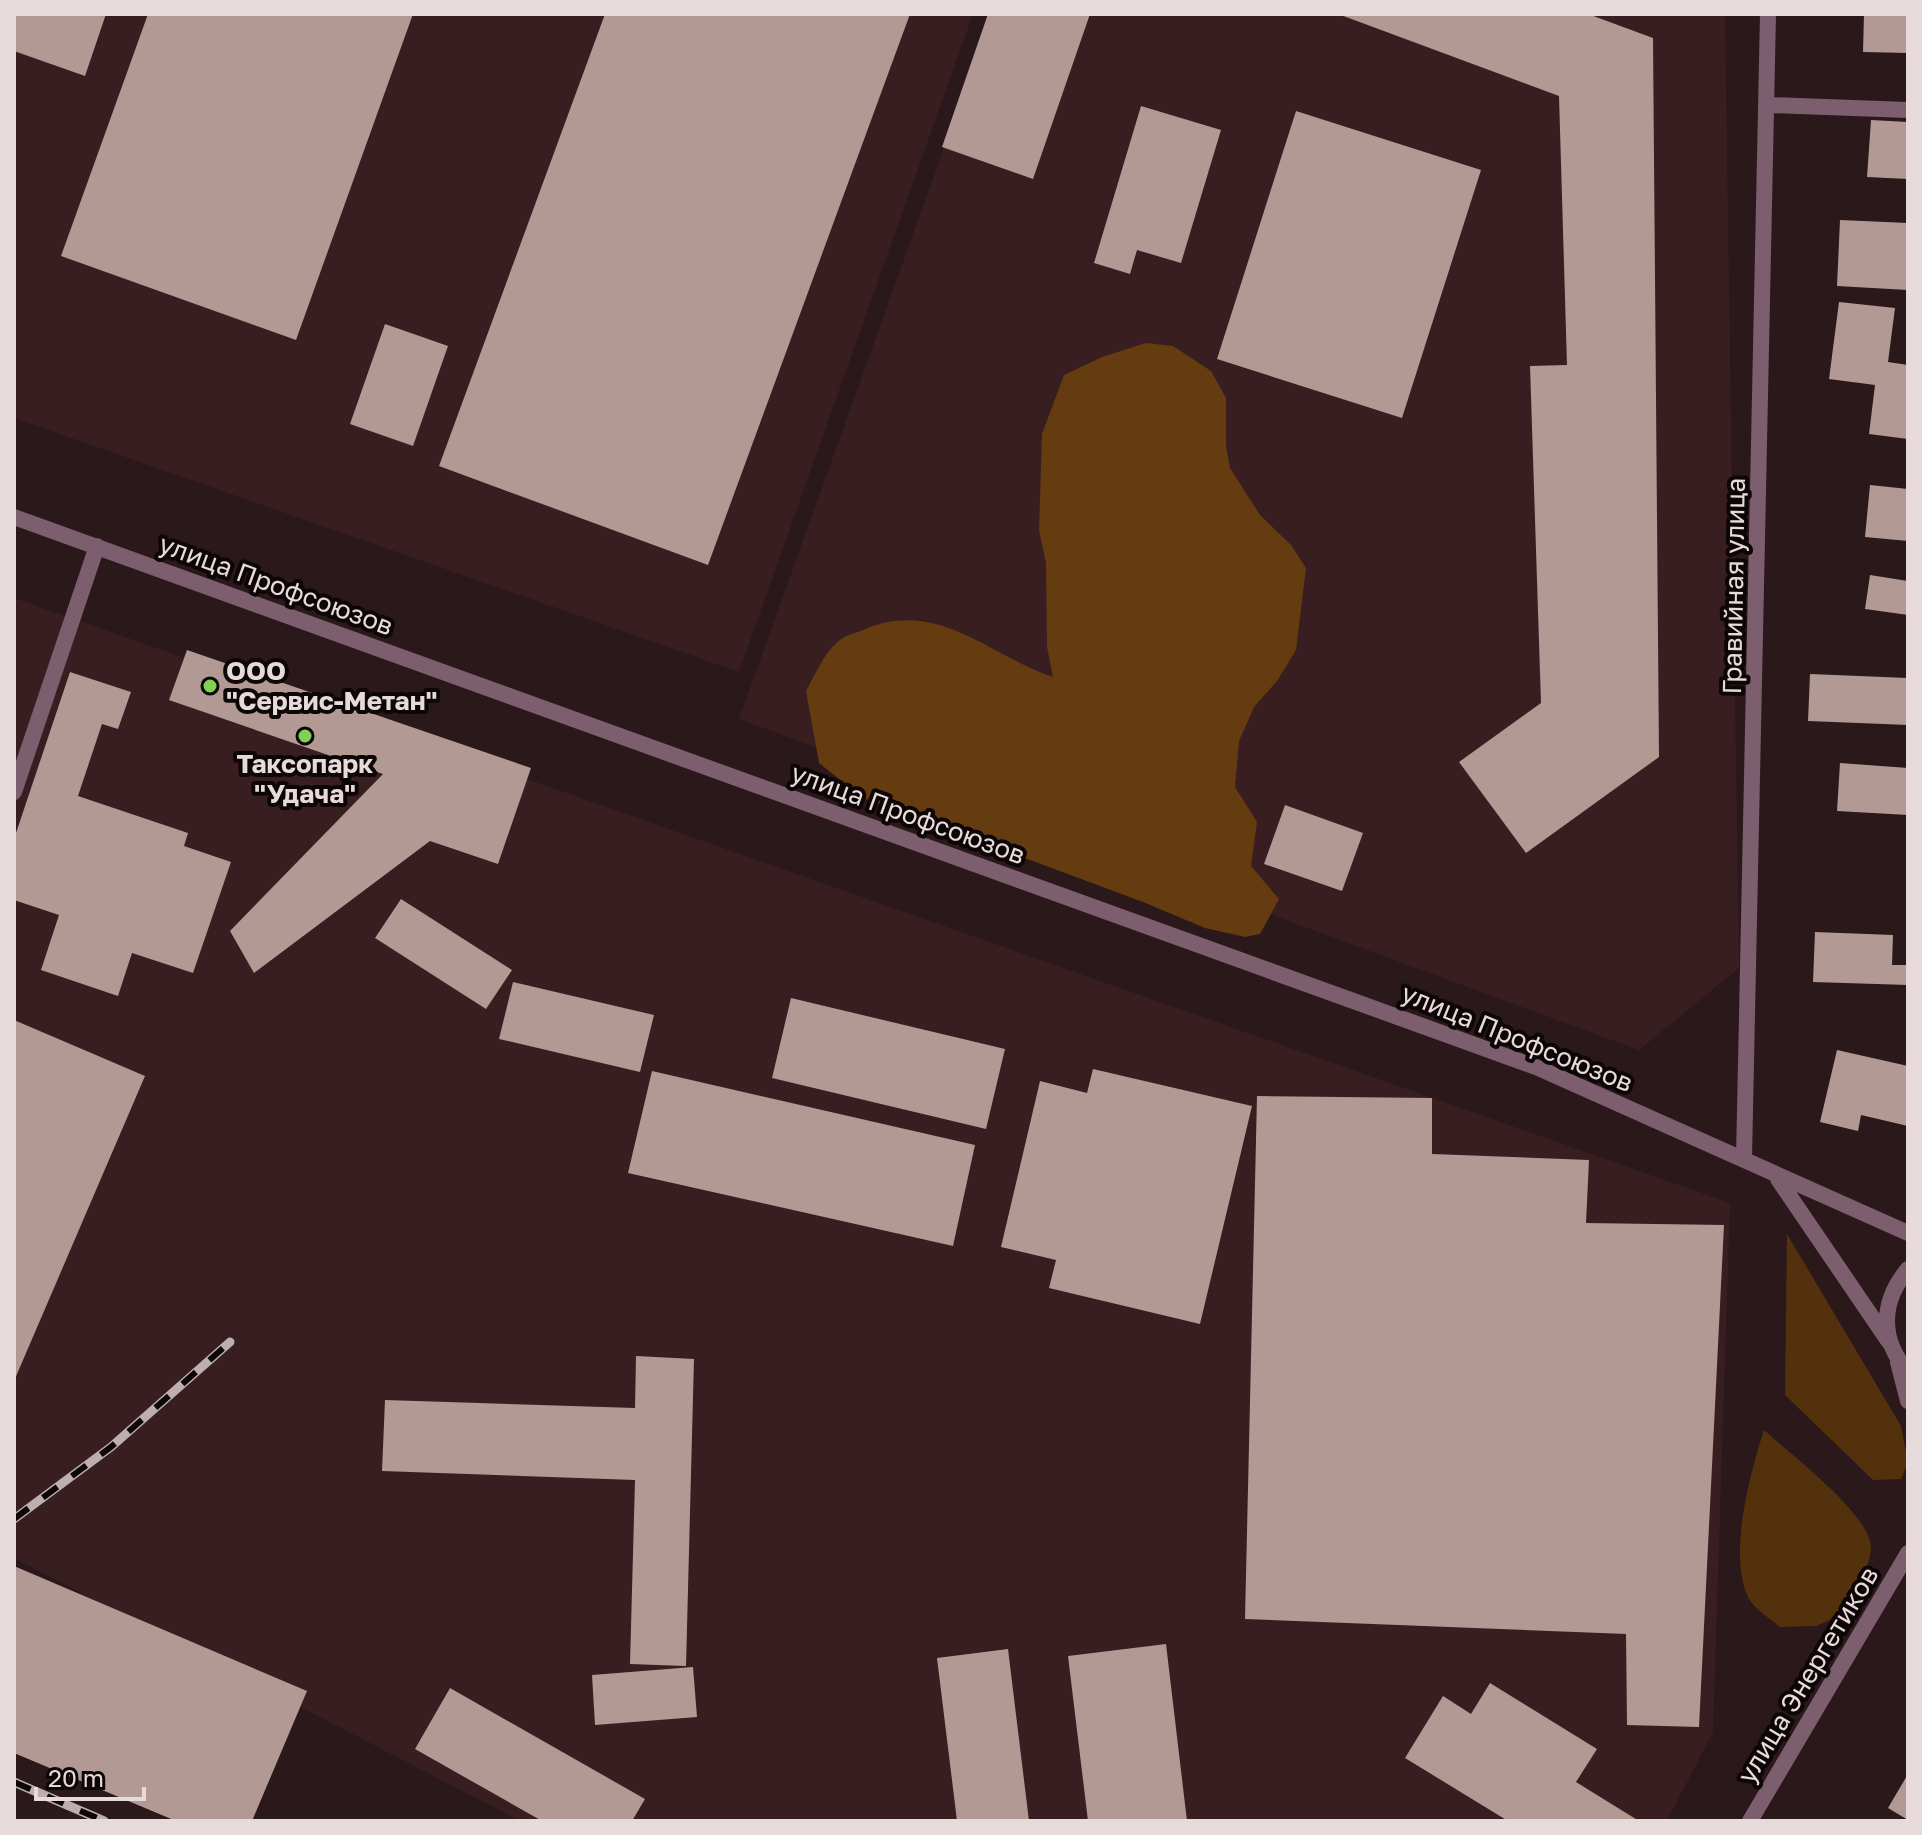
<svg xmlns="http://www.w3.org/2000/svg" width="1922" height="1835" viewBox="0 0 1922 1835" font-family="'Golos Text',sans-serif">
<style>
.built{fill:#381e21}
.green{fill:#54310d}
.forest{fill:#653b10}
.building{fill:#b29993}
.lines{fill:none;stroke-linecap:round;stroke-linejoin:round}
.service{stroke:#7d5e6e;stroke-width:16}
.minor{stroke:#7d5e6e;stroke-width:16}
.rail-casing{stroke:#bdafb0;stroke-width:9}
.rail{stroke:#0d0607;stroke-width:6;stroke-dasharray:18;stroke-linecap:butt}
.poi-dot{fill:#80d051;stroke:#0d0607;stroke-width:3}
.labels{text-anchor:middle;stroke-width:8;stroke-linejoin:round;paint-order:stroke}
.street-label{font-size:26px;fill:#e7dadb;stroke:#0d0607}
.poi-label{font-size:26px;font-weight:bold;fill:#e7dadb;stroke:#0d0607;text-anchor:start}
</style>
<rect width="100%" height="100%" fill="#2a181a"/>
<!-- built -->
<path class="built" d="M14,14h959l-234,658 -725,-254z
M992,14h733l14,954 -100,82 -900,-331z
M14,598l1716,605 -17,529 -46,89h-1147l-506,-263z"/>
<!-- green -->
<path class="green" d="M1787,1234l114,192 7,36 -7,17 -28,1 -88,-85z
M1764,1430c25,23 109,86 107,119 -2,22 -16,44 -25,64l-30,13 -36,1c-9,-8 -27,-19 -32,-30 -20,-43 2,-123 16,-167z"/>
<!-- forest -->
<path class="forest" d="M1146,343l27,3 38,25 15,27v48l4,22 30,47 31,30 15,23 -10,82 -19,31 -23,26 -15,34 -4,46 22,35 -6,44 28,33 -19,35 -15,3 -40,-9 -62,-26 -280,-104 -44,-35 -13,-72c9,-16 19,-40 34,-51 6,-5 16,-7 23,-10 74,-32 123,24 190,47l-6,-30 -1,-84 -7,-33 3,-96 22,-59 38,-18z"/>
<!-- building -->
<path class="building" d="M14,14h92l-21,62 -71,-25z
M148,14h265l-117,326 -235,-84z
M605,14h305l-202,551 -269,-99z
M988,14h102l-57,165 -91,-32z
M1338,14h250l65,24 6,719 -133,96 -67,-91 82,-59 -11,-337 37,-1 -8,-269z
M1864,14h44v39l-45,-1z
M1141,106l80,24 -40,133 -44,-13 -7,24 -36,-11z
M1296,111l185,59 -79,248 -185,-59z
M1871,120l37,2v57l-41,-2z
M1840,220l68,3v67l-71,-4z
M1839,302l56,6 -7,54 20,3v74l-39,-5 6,-49 -46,-6z
M385,324l63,22 -35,100 -63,-22z
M1870,485l38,4v52l-43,-4z
M1870,575l38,6v34l-43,-6z
M187,650l344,118 -33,96 -68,-23 -176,132 -24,-42 153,-157 -214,-74z
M70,672l61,20 -13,37 -16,-5 -24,72 110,37 -4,13 47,16 -38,111 -61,-20 -14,43 -77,-26 18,-55 -45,-15v-61z
M1810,674l98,4v47l-100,-4z
M1840,763l68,5v47l-71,-4z
M1285,805l78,28 -21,58 -78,-27z
M401,899l111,71 -26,39 -111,-71z
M1815,932l78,3 -1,30h16v20l-95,-3z
M513,982l141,33 -14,57 -141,-33z
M791,998l214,51 -19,80 -214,-51z
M14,1020l131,56 -131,305z
M1837,1050l71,16v60l-47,-11 -3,16 -38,-9z
M1093,1069l159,37 -52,218 -151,-36 7,-28 -55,-13 39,-166 47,12z
M652,1071l323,74 -22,101 -325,-73z
M1257,1096l175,2v56l157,6 -3,63 138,2 -25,502 -72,-2 -1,-91 -381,-15z
M636,1356l58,3 -8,307 -56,-2 5,-184 -253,-9 3,-71 250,8z
M14,1566l293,125 -55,130h-76l-162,-68z
M1166,1644l21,177h-99l-20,-165z
M1008,1649l21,172h-72l-20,-163z
M693,1667l4,50 -102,8 -3,-50z
M1490,1683l107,66 -21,33 63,39h-131l-103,-63 38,-62 28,18z
M450,1688l195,111 -13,22h-90l-127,-72z
M1908,1774v46l-20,-12z"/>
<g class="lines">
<!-- service -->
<path class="service" d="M1768,105l140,5
M14,792l83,-246"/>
<!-- minor -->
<path class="minor" d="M14,517l1522,550 372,166
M1744,1158l24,-1144
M1778,1179l111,163
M1908,1269c-27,32 -29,70 0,103
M1898,1362l10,39
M1750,1821l158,-268"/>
<defs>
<path id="rail" d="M14,1519l97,-72 119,-105
M14,1782l90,39"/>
</defs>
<!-- rail casing -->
<use href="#rail" class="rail-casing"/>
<!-- rail -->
<use href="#rail" class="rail"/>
</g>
<!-- markers -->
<g class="poi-dot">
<circle cx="210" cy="686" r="8"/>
<circle cx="305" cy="736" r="8"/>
</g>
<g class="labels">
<!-- street labels -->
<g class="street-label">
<text transform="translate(276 585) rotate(20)" y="9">улица Профсоюзов</text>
<text transform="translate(1734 586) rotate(-89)" y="9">Гравийная улица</text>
<text transform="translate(908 814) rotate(20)" y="9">улица Профсоюзов</text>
<text transform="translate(1517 1038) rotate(22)" y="9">улица Профсоюзов</text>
<text transform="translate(1808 1675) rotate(-59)" y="9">улица Энергетиков</text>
</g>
<!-- poi labels -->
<g class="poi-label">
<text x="226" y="680">ООО<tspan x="226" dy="30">"Сервис-Метан"</tspan></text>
<text x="305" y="773" text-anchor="middle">Таксопарк<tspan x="305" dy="30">"Удача"</tspan></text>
</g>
</g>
<!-- border -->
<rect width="1922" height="1835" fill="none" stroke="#e7dadb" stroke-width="32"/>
<!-- scale -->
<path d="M36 1787v12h108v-12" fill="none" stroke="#e7dadb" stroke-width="4"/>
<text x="48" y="1787" font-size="24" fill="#e7dadb" stroke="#0d0607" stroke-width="6" paint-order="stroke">20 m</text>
</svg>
